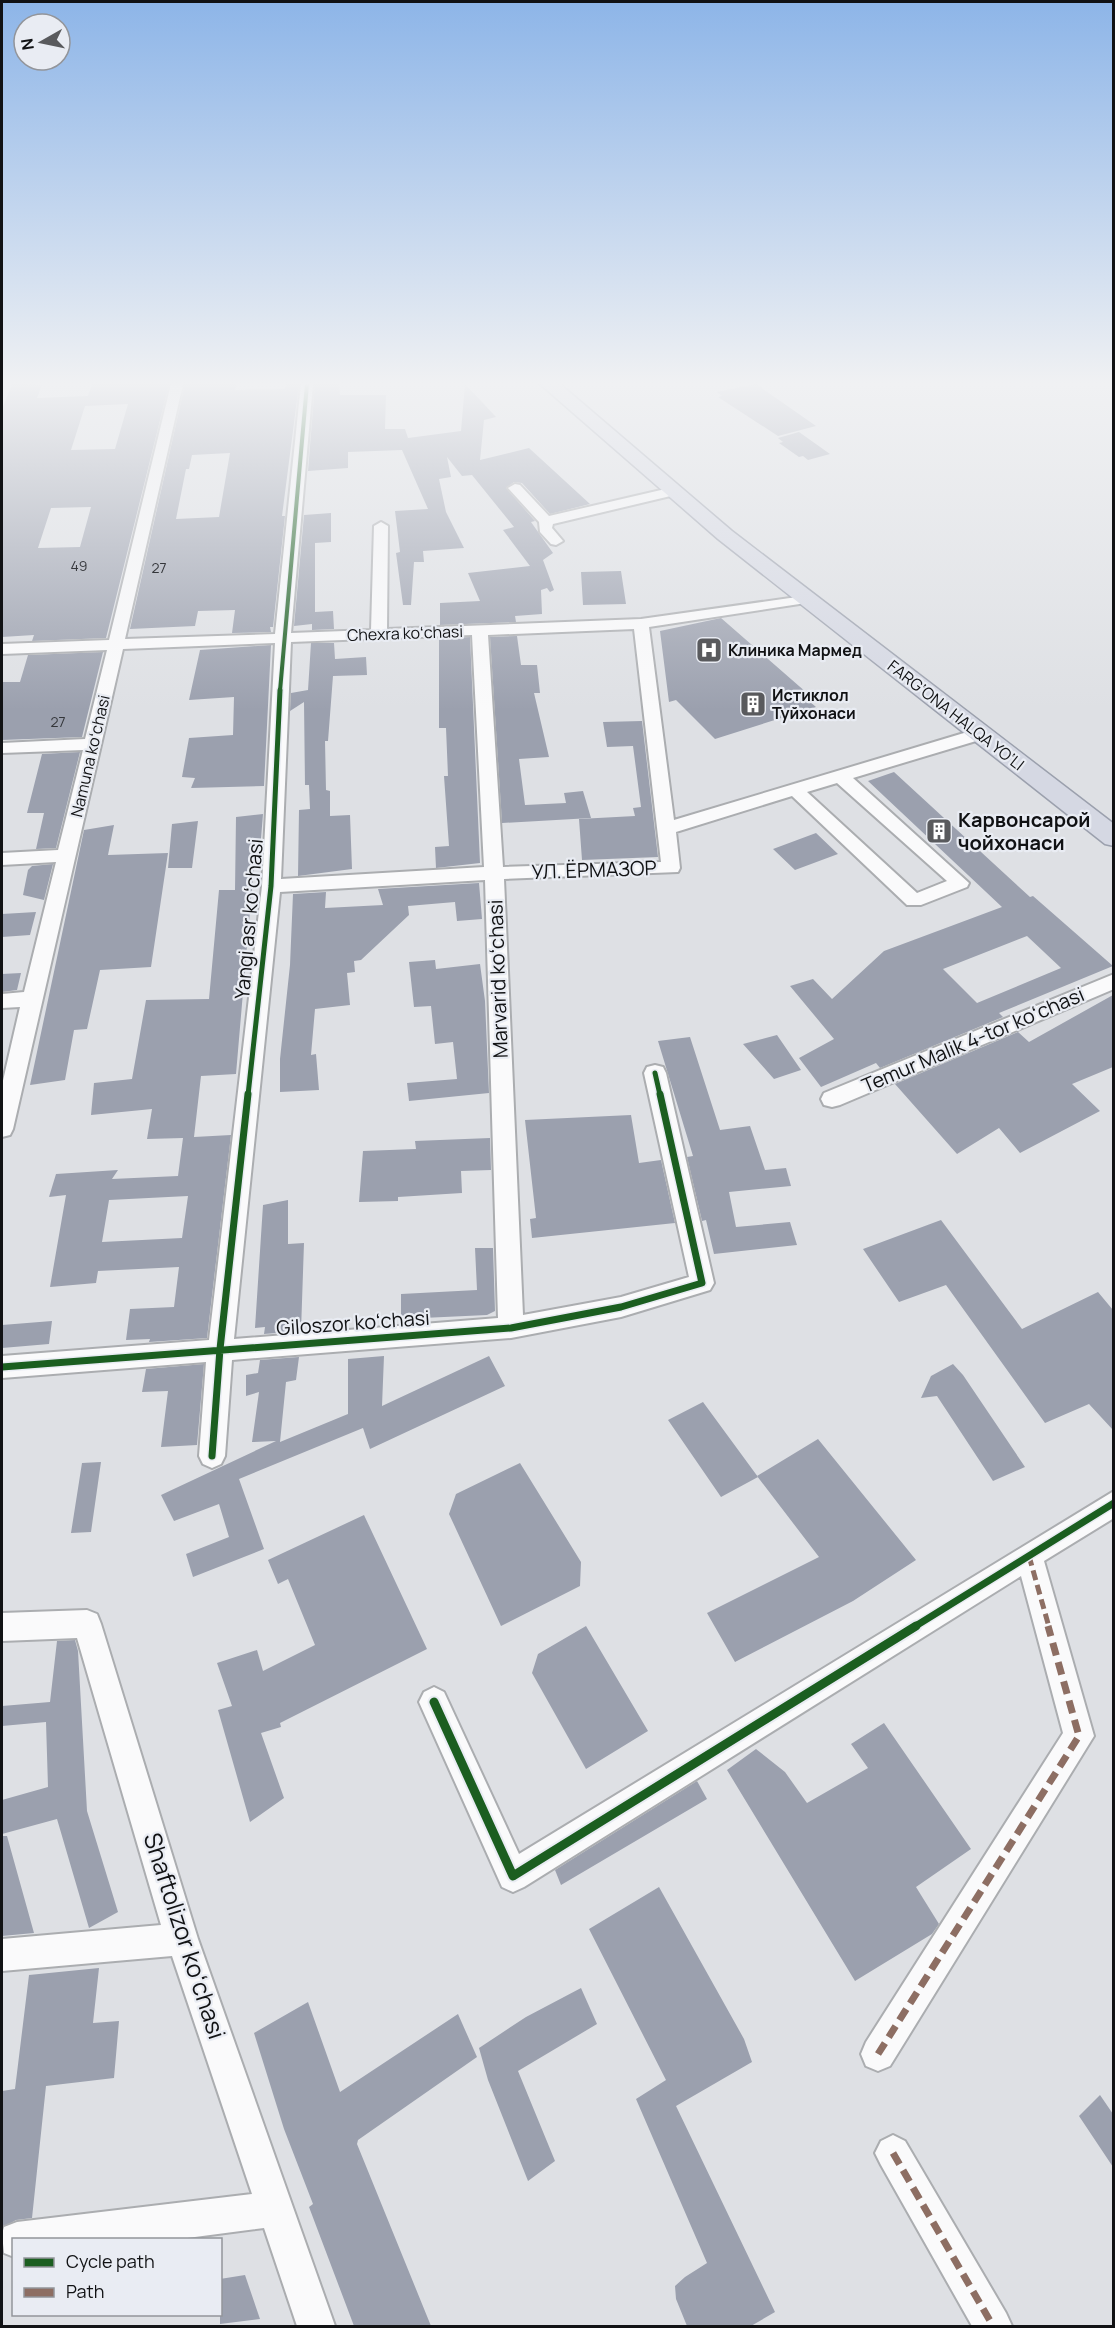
<svg xmlns="http://www.w3.org/2000/svg" width="1115" height="2328" viewBox="0 0 1115 2328" font-family="Manrope,sans-serif">
<style>
.building{fill:#9ba0ae;fill-rule:evenodd}
.lines{fill:none;stroke-linecap:round;stroke-linejoin:round}
.minor-casing{stroke:#abadb0;stroke-width:4}
.highway-casing{stroke:#9ba0ad;stroke-width:3}
.minor{fill:#fafafb;fill-rule:evenodd}
.highway{fill:#d5d8e3;fill-rule:evenodd}
.quiet-far1{stroke:#8d6e63;stroke-width:5;stroke-dasharray:10 5;stroke-linecap:butt}
.quiet{stroke:#8d6e63;stroke-width:7;stroke-dasharray:13 7;stroke-linecap:butt}
.cycleway-far3-casing{stroke:#e9ecf3;stroke-width:6}
.cycleway-far2-casing{stroke:#e9ecf3;stroke-width:8}
.cycleway-far1-casing{stroke:#e9ecf3;stroke-width:10}
.cycleway-casing{stroke:#e9ecf3;stroke-width:13}
.cycleway-far3{stroke:#1b5e20;stroke-width:4}
.cycleway-far2{stroke:#1b5e20;stroke-width:5}
.cycleway-far1{stroke:#1b5e20;stroke-width:7}
.cycleway{stroke:#1b5e20;stroke-width:9}
.labels{text-anchor:middle;stroke-width:4.5;stroke-linejoin:round;paint-order:stroke}
.far-number-label{font-size:14px;fill:#34363a}
.far-street-label{font-size:16px;fill:#111214;stroke:#e9ecf3}
.far-poi-label{font-size:16px;font-weight:bold;fill:#111214;stroke:#e9ecf3;text-anchor:start}
.poi-label{font-size:20px;font-weight:bold;fill:#111214;stroke:#e9ecf3;text-anchor:start}
.street-label{font-size:20px;fill:#111214;stroke:#e9ecf3}
.near-street-label{font-size:24px;fill:#111214;stroke:#e9ecf3}
</style>
<rect width="100%" height="100%" fill="#dee0e4"/>
<!-- building -->
<path class="building" d="M12,384l30,1 -5,13 51,-2 4,-12h77l-63,254 -74,3 2,-6 -32,2v-228zM128,404l-13,45 -44,1 14,-44zM91,507l-11,40 -42,1 13,-40z
M185,384h51l-1,6 50,-1 1,-5h13l-17,132h3l-12,111h-3l1,5 -39,1 3,-23 -37,1 -3,15 -65,3zM230,453l-11,64 -43,2 10,-50h3l3,-14z
M315,384h24l1,11h46l-1,34h20l3,9 53,-7 4,-47 31,33 -12,3 -4,40 49,-12 61,56 -40,10 -28,-31 -8,-1 -8,6 29,33 -4,1 22,31 -10,7 11,30 -4,2 -3,-4 -6,2 1,24 -27,2 1,6 -76,3v-22l40,-2 -12,-28 62,-7 -27,-36 11,-3 -42,-52 -10,1 -15,-19 4,20 -12,2 7,33 18,36 -41,3 1,11h-10l-3,43h-8l-7,-52 4,-1 -5,-41 33,-2 -26,-59 -54,2v16l-40,3z
M756,384l60,42 -38,10 -60,-39 4,-1 -5,-4z
M799,432l31,22 -22,6 -5,-4 -4,1 -20,-14 4,-1 -5,-4z
M331,513v29l-16,1v69l18,-1 1,18 -22,1v-6l-18,2 10,-111z
M621,571l5,33 -43,1 -2,-33z
M721,618l94,82 -6,1 7,6 -101,32 -39,-39 -7,2 -9,-71z
M517,636l4,29h16l3,28h-6l15,64 -30,2 6,46 41,-2 -2,-10 19,-2 8,27 -89,5 -12,-186z
M470,637l10,226 -44,5 -1,-21 14,-1 -5,-70h4l-2,-48h-7v-89z
M311,643h23l1,16 31,-2 1,18 -34,1 -5,65h-3l1,49 4,1v25l20,-1 2,54 -54,7 1,-66 11,-1 -1,-24h-4l-1,-83 -14,9 1,-18 17,-3z
M271,645l-7,141 -73,2 4,-10 -13,-1 7,-39 44,-3 1,-38 -45,3 11,-50z
M103,652l-21,85 -80,3v-58h18l8,-27z
M642,721l16,136 -76,3 -3,-41 56,-3 -2,-8 8,-1 -8,-61 -26,1 -4,-25z
M80,752l-24,96 -20,1 8,-36h-17l15,-59z
M894,772l136,125 3,-1 80,70 -114,47 4,4 -123,51 -4,-5 -55,24 -22,-29 35,-19 -44,-53 23,-7 19,20 52,-48 118,-44 -134,-126zM1027,936l34,32 -84,35 -34,-34z
M263,814l-4,49 -5,1 -18,210 -35,2 -7,61 37,-2 -24,203 -58,4 1,-3 -24,1 4,-31 44,-2 5,-40 -81,4 -2,12 -46,4 16,-92 -17,2 7,-23 62,-4 -6,9 66,-3 5,-38 -36,1 5,-30 -61,6 3,-32 38,-4 14,-79 63,-1 10,-109h16l1,-73zM188,1196l-6,42 -80,4 7,-42z
M198,821l-6,47h-24l4,-44z
M114,825l-6,30 60,-2 -17,114 -51,3 -13,59 -13,1 -9,50 -35,5 54,-255z
M816,833l22,21 -43,16 -22,-21z
M53,864l-9,36 -21,-5 5,-25 4,-4z
M479,883l3,36 -25,2 -2,-19 -47,4 1,9 -48,45 -7,1 1,11 -8,1 3,32 -35,4 -4,46 5,-1 3,36 -39,2v-33l10,-94 3,-71 33,-2 -1,16 58,-3 -5,-16z
M36,912l-6,23 -28,2v-23z
M435,960l1,9 44,-5 5,37 4,92 -80,8 -2,-18 50,-4 -4,-37 -18,2 -4,-38 -17,1 -5,-45z
M21,973l-4,17 -15,2v-18z
M1113,995v72l-41,17 28,27 -80,42 -21,-25 -42,26 -62,-70 123,-52 11,10z
M777,1035l24,35 -27,9 -31,-35z
M690,1037l30,93 30,-4 15,44 21,-2 5,18 -62,6 7,35 54,-5 7,23 -83,9 -8,-34 -4,1 -15,-64 6,-1 -35,-115z
M631,1115l8,48 22,-3 14,63 -143,15 -2,-19 6,-1 -11,-98z
M490,1138l1,32 -30,1 1,22 -64,4v4l-39,1 4,-51 53,-2 -1,-8z
M288,1200v44l16,-1 -3,88 -37,3 1,-7 -10,1 8,-123z
M941,1220l81,109 76,-37 15,18v120l-24,-26 -44,19 -99,-138 -47,17 -36,-53z
M475,1248h18l2,63 -8,4 -86,4v-25l76,-4z
M52,1321l-3,23 -47,4v-23z
M384,1356l-2,50 107,-50 16,30 -135,63 -7,-21 -124,51 25,70 -71,28 -7,-23 43,-17 -10,-33 -45,17 -13,-26 115,-54 -24,1 7,-50 -13,4v-21l12,-2 2,-13 39,-3 -3,23 -10,2 -6,60 68,-28v-55z
M204,1364l-7,81 -36,2 7,-56 -26,1 4,-23z
M953,1364l10,11 62,92 -32,14 -56,-85 -16,2 10,-22z
M703,1402l55,75 -37,20 -53,-77z
M818,1439l98,121 -63,41 -118,61 -28,-49 112,-56 -62,-81z
M101,1462l-10,70 -20,1 11,-70z
M520,1463l61,99 -1,24 -79,40 -52,-112 7,-20z
M364,1515l63,134 -147,74 1,4 -20,6 23,65 -34,24 -32,-112 14,-4 -15,-43 40,-13 6,21 52,-26 -27,-66 -10,5 -10,-24z
M586,1626l62,105 -62,38 -54,-96 6,-19z
M75,1640l3,11 9,160 31,101 -29,16 -32,-109 -55,15v-34l46,-13 -2,-65 -44,4v-20l48,-4 7,-61z
M884,1723l87,126 -55,38 23,37 -7,10 -77,47 -128,-211 29,-21 29,23 22,31 61,-35 -17,-24z
M697,1781l10,18 -146,86 -6,-15z
M2,1836h5l27,97 -32,3z
M659,1887l85,152 8,23 -76,44 99,206 -24,14h-64l-11,-27 -1,-13 10,-9 22,-14 -71,-164 30,-19 -77,-151z
M99,1968l-6,55 26,-2 -5,57 -68,8 -14,132 -16,2 -14,8v-137l13,-2 14,-114z
M581,1988l16,36 -79,47 37,90 -27,20 -40,-101 -9,-32 47,-31z
M308,2002l32,90 118,-78 19,43 -119,83 -1,4 74,182h-77l-45,-119 4,-3 -29,-75 -30,-96z
M1100,2095l13,19v53l-34,-51z
M245,2275l15,44 -40,5v-45z"/>
<g class="lines">
<defs>
<path id="minor" d="M171,384h12l-58,255 150,-5 26,-250h12l-22,249 80,-3 3,-104 7,-4 7,4 -1,103 254,-10 170,-24 3,3 -3,3 -5,2 -157,24 25,193 300,-90h12l2,4 -2,4 -133,40 116,105 -2,4 -46,18h-14l-115,-109 -116,36 4,36 -2,4 -174,7 19,436 98,-18 68,-20 -45,-204 3,-6 8,-2 8,2 3,6 48,210 -4,7 -89,27 -110,21 -279,22 -7,96 -4,8 -9,4 -9,-4 -4,-8 7,-94 -204,16v-22l207,-16 53,-454 13,-243 -152,6 -110,480 -3,6 -8,2v-52l18,-78 -18,1v-14l22,-2 32,-130 -54,3v-12l56,-3 25,-100 -81,3v-10l83,-4 22,-89 -105,4v-10l107,-4zM634,629l27,233 -158,5 -15,-232zM472,635l12,232 -203,12 10,-237zM837,783l110,98 -30,12 -110,-101zM485,880l13,438 -264,21 46,-447z
M515,484l5,1 29,31 125,-29 7,4 -2,3 -126,30 -1,4 11,13 -7,4 -5,-1 -11,-12 -1,-10 -31,-34z
M1114,974v15l-274,116 -8,2 -8,-2 -3,-6 3,-6z
M1114,1491v27l-70,43 50,175 -204,330 -12,5 -12,-5 -5,-12 5,-12 197,-309 -42,-157 -497,311 -11,5 -11,-5 -83,-185 5,-10 10,-5 10,5 75,162z
M87,1610l10,4 4,10 97,315 137,387h-38l-33,-98 -92,12h-158v17l-10,-4 -2,-19 2,-7 13,-5 235,-28 -80,-238 -170,15v-32l159,-14 -84,-287 -75,3v-28z
M893,2135l12,6 101,172 6,13h-40l-91,-161 -6,-12 6,-12z"/>
<path id="highway" d="M540,384h20l172,147 382,293v22l-9,-2 -387,-305z"/>
</defs>
<!-- minor casing -->
<use href="#minor" class="minor-casing"/>
<!-- highway casing -->
<use href="#highway" class="highway-casing"/>
<!-- minor -->
<use href="#minor" class="minor"/>
<!-- highway -->
<use href="#highway" class="highway"/>
<!-- quiet-far1 -->
<path class="quiet-far1" d="M1029,1556l20,71"/>
<!-- quiet -->
<path class="quiet" d="M878,2054l201,-318 -31,-110
M893,2153l100,173"/>
<defs>
<path id="cycleway-far3" d="M280,691l27,-307"/>
<path id="cycleway-far2" d="M655,1073l5,22
M248,1095l23,-209 9,-196"/>
<path id="cycleway-far1" d="M2,1367l509,-39 110,-21 81,-24 -42,-189
M212,1456l8,-107 28,-255
M914,1627l200,-124"/>
<path id="cycleway" d="M434,1702l79,174 403,-250"/>
</defs>
<!-- cycleway-far3 casing -->
<use href="#cycleway-far3" class="cycleway-far3-casing"/>
<!-- cycleway-far2 casing -->
<use href="#cycleway-far2" class="cycleway-far2-casing"/>
<!-- cycleway-far1 casing -->
<use href="#cycleway-far1" class="cycleway-far1-casing"/>
<!-- cycleway casing -->
<use href="#cycleway" class="cycleway-casing"/>
<!-- cycleway-far3 -->
<use href="#cycleway-far3" class="cycleway-far3"/>
<!-- cycleway-far2 -->
<use href="#cycleway-far2" class="cycleway-far2"/>
<!-- cycleway-far1 -->
<use href="#cycleway-far1" class="cycleway-far1"/>
<!-- cycleway -->
<use href="#cycleway" class="cycleway"/>
</g>
<!-- sky -->
<linearGradient id="sky" x2="0" y2="1"><stop stop-color="#8db5e8"/><stop offset="0.54" stop-color="#f0f1f3"/><stop offset="1" stop-color="#f0f1f3" stop-opacity="0"/></linearGradient>
<rect width="1115" height="710" fill="url(#sky)"/>
<!-- icons -->
<defs>
<symbol id="hospital-square" viewBox="-11 -11 22 22"><rect x="-9" y="-9" width="18" height="18" rx="4" fill="#595a5d" stroke="#e9ecf3"/><path d="M-5-5h3v3.5h4V-5h3V5h-3V1.5h-4V5h-3Z" fill="#fff"/></symbol>
<symbol id="building-square" viewBox="-11 -11 22 22"><rect x="-9" y="-9" width="18" height="18" rx="4" fill="#595a5d" stroke="#e9ecf3"/><path d="M-4-6H4V6H1V3H-1V6H-4ZM-2.5-4.3h1.7v1.8h-1.7ZM.8-4.3h1.7v1.8H.8ZM-2.5-1h1.7V.8h-1.7ZM.8-1h1.7V.8H.8Z" fill="#fff"/></symbol>
</defs>
<g fill-rule="evenodd">
<use href="#hospital-square" x="694" y="635" width="30" height="30"/>
<use href="#building-square" x="738" y="689" width="30" height="30"/>
<use href="#building-square" x="924" y="816" width="30" height="30"/>
</g>
<g class="labels">
<!-- far-number labels -->
<g class="far-number-label">
<text x="79" y="571">49</text>
<text x="159" y="573">27</text>
<text x="58" y="727">27</text>
</g>
<!-- far-street labels -->
<g class="far-street-label">
<text transform="translate(405 633) rotate(-2)" y="6">Chexra koʻchasi</text>
<text transform="translate(956 715) rotate(38)" y="6">FARG‘ONA HALQA YO‘LI</text>
<text transform="translate(90 756) rotate(-77)" y="6">Namuna koʻchasi</text>
</g>
<!-- far-poi labels -->
<g class="far-poi-label">
<text x="728" y="656">Клиника Мармед</text>
<text x="772" y="701">Истиклол<tspan x="772" dy="18">Туйхонаси</tspan></text>
</g>
<!-- poi labels -->
<g class="poi-label">
<text x="958" y="827">Карвонсарой<tspan x="958" dy="23">чойхонаси</tspan></text>
</g>
<!-- street labels -->
<g class="street-label">
<text transform="translate(594 870) rotate(-2)" y="7">УЛ. ЁРМАЗОР</text>
<text transform="translate(249 919) rotate(-85)" y="7">Yangi asr koʻchasi</text>
<text transform="translate(498 979) rotate(-92)" y="7">Marvarid koʻchasi</text>
<text transform="translate(973 1040) rotate(-23)" y="7">Temur Malik 4-tor koʻchasi</text>
<text transform="translate(353 1323) rotate(-4)" y="7">Giloszor koʻchasi</text>
</g>
<!-- near-street labels -->
<g class="near-street-label">
<text transform="translate(184 1936) rotate(72)" y="8">Shaftolizor koʻchasi</text>
</g>
</g>
<!-- border -->
<rect width="1115" height="2328" fill="none" stroke="#111214" stroke-width="6"/>
<!-- legend -->
<rect x="12" y="2238" width="210" height="78" fill="#e9ecf3" stroke="#93959a" stroke-width="1.5"/>
<rect x="24" y="2258" width="30" height="9" fill="#1b5e20" stroke="#93959a" stroke-width="1.5"/>
<text x="66" y="2268" font-size="18" fill="#111214">Cycle path</text>
<rect x="24" y="2288" width="30" height="9" fill="#8d6e63" stroke="#93959a" stroke-width="1.5"/>
<text x="66" y="2298" font-size="18" fill="#111214">Path</text>
<!-- north arrow -->
<g transform="translate(42 42) rotate(261)"><circle r="28" fill="#e9ecf3" stroke="#93959a" stroke-width="1.5"/>
<path d="M0-4.5L10 22L0 15L-10 22Z" fill="#595a5d"/>
<text y="-9" font-size="16" font-weight="bold" text-anchor="middle" fill="#111214">N</text>
</g>
</svg>
